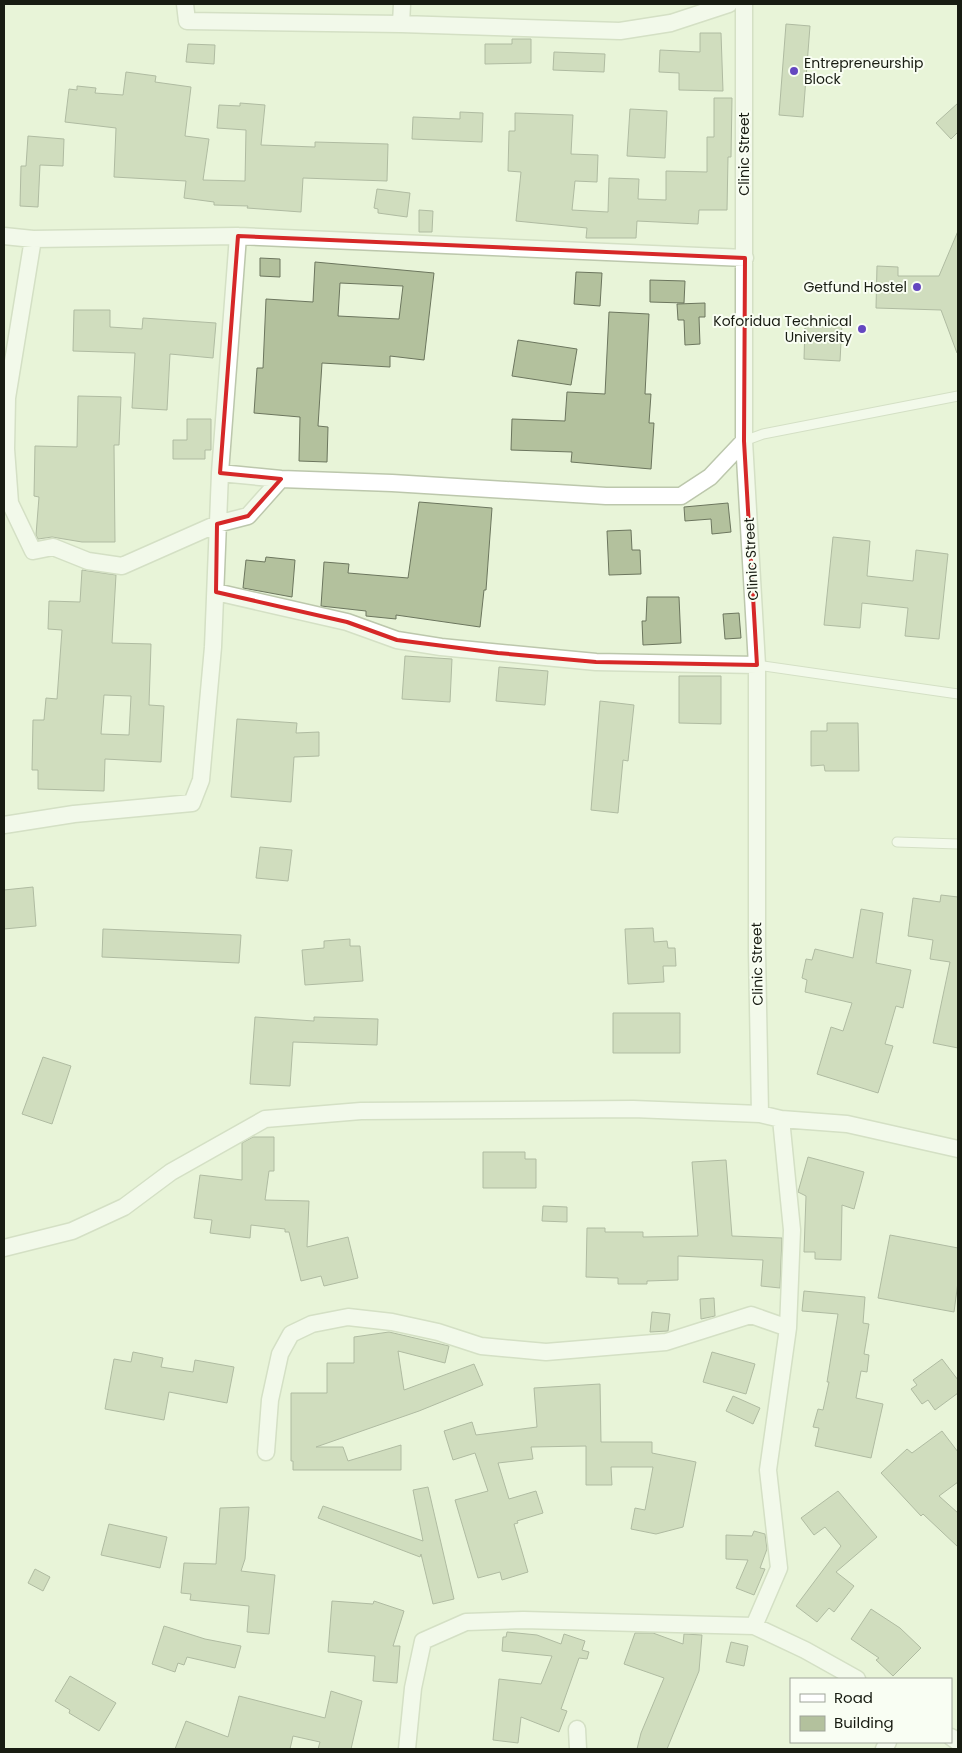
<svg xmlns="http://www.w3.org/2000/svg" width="962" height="1753" viewBox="0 0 962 1753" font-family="Poppins,sans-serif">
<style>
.building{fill:#b3c19d;stroke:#6c765e;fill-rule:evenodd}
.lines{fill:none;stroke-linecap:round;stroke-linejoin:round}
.service-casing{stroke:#bcc7ac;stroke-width:11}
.minor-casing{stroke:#bcc7ac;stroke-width:19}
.service{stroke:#fff;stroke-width:9}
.minor{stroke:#fff;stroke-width:16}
.marked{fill:none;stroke:#d62828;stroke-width:4;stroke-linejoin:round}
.poi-dot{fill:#6447c0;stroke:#f9fef3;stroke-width:2}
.labels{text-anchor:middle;stroke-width:4;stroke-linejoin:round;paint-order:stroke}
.poi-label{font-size:14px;fill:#181c12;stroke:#f9fef3;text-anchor:end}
.street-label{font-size:14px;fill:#181c12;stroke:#f9fef3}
</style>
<rect width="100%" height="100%" fill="#e8f4d8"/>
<!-- building -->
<path class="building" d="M786,24l24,2 -7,91 -24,-2z
M700,33h21l2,58 -44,-1v-17l-20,-1 1,-22 40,2z
M512,39h19v24l-46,1v-20h27z
M188,44l27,1 -1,19 -28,-2z
M554,52l51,2 -1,18 -51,-2z
M126,72l30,4 -1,6 36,5 -6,49 24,3 -6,41 42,1 1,-51 -29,-2 2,-23 21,1v-3l25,2 -4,40 54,2v-5l73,2 -1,37 -84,-3 -2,34 -54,-4 1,-2 -34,-1v-3l-30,-4 2,-17 -72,-4 2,-49 -51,-6 4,-33 8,1v-4l19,2 -1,5 28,2z
M714,98h18l-1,59h-3l-1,53h-28l-1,14 -61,-3 -1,17h-50l1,-10 -71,-7 5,-49 -13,-1 1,-40h6v-18l58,2 -2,39 27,1 -1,27 -22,-1 -3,29 36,2 1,-34 30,1 -1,20 28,1v-29l41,1v-35h7z
M958,103v29l-7,7 -15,-16z
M630,109l37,2 -2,47 -38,-2z
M460,112l23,1 -1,29 -70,-3 1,-22 47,2z
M28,136l36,3 -1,27 -23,-1 -2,42 -18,-1 1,-40h5z
M377,189l33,4 -3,24 -29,-4v-4l-4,-1z
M419,210l14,1 -1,21h-13z
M958,231v121l-1,1 -16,-43 -65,-2 1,-42 21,1v9h41z
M260,258l20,1v18l-20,-1z
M315,262l119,11 -10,87 -34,-4v11l-68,-4 -4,63 10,1 -1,35 -28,-1 1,-44 -46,-4 3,-45h6l3,-69 47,3zM340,283l63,3 -4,33 -61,-3z
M576,272l26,1 -2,33 -26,-2z
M650,280l35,1 -1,22 -34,-1z
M705,303v14h-6l1,27 -15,1 -1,-25h-6l-1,-16z
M74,310h36v17l32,2 1,-11 73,5 -3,35 -43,-4 -3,56 -35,-2 3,-55 -62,-2z
M609,312l40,2 -4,80h6l-2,29h5l-3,46 -80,-7 1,-10 -61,-2 1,-31 53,2 2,-29 38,2z
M825,324h17l-2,37 -36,-2 1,-33 20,1z
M518,340l59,9 -6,36 -59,-9z
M78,396l43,1 -2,48h-5l1,97h-33l-30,-5 -14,2 -2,-4 3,-38 -5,-1 1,-50 42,1z
M187,419h24v31h-6v9h-32v-19h14z
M419,502l73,6 -6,82h-2l-4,37 -84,-12v4l-30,-3v-5l-45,-5 3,-44 25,2 -1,9 60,5z
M728,503l3,29 -19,2 -1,-15 -26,2 -1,-14z
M631,530l1,20h8l1,24 -32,1 -2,-44z
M833,537l37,4 -3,35 46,5 3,-31 32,4 -9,85 -34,-3 3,-28 -46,-5 -2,25 -36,-3z
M266,557l29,3 -3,37 -49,-9 3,-28 19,2z
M82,570l34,5 -4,68 39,1 -2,61 15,1 -3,56 -56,-3 -1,32 -66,-2v-19h-6l1,-50h11l2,-22 11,1 5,-69 -14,-1 1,-28 31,1zM104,695l27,1 -2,39 -28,-1z
M647,597h32l2,46 -38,2 -1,-24h4z
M739,613l2,25 -16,1 -2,-25z
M405,656l47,3 -2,43 -48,-3z
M499,667l49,4 -3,34 -49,-4z
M679,676h42v48l-42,-1z
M600,701l34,4 -6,56 -5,-1 -5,53 -27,-3z
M237,719l60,4 -1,10 23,-1v24l-25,1 -3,45 -60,-5z
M827,723h31l1,48h-34l-1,-6 -13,1v-35h16z
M260,847l32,3 -4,31 -32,-3z
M33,887l3,39 -32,3v-39z
M941,895l17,2v151l-25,-5 17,-81 -20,-3 3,-19 -25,-4 5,-38 27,4z
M861,909l22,4 -7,50 35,7 -8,38 -7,-2 -11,38 8,2 -15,47 -61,-19 14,-47 12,4 9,-28 -47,-11 2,-12 -5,-2 4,-19 6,1 3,-11 38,9z
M653,928l1,14 13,-1 1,7h7l1,18h-13l1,16 -36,2 -3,-55z
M103,929l138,6 -2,28 -137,-6z
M350,939v7h10l3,35 -58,4 -3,-35 22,-2v-7z
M613,1013h67v40h-67z
M255,1017l59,4v-4l64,2 -1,26 -84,-3 -3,44 -40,-2z
M43,1057l28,9 -19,58 -30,-10z
M253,1137h21v34h-5l-4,29 44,1 -2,46 41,-10 10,41 -34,8 -3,-10 -20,5 -12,-49h-4v-3l-34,-4 -1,13 -40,-5 2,-13 -18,-2 6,-43 42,5v-37z
M483,1152h42v7h11v29h-53z
M808,1157l56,15 -10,37 -12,-4 -1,55 -26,-1v-7h-11l2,-56 -8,-4z
M726,1160l6,76 50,2 -2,50 -19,-2 2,-26 -85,-4v24l-31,1v3h-29v-6l-32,-1 1,-49h18v4h38v5l55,-1 -6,-74z
M543,1206l24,1v15l-25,-1z
M890,1235l68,13v34l-4,30 -76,-14z
M804,1291l61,6 -2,26 6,1 -5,30 5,1 -2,17 -6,-1 -5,27 27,6 -12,54 -56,-12 4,-18 -6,-1 5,-18 5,1 6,-28h-2l11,-68 -36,-3z
M714,1298l1,18 -14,3 -1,-20z
M652,1312l18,2 -2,17 -18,1z
M389,1332l60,14 -4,17 -47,-12 6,39 70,-26 9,21 -64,26 -103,36h27l5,14 53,-16v25h-108v-9h-2v-68h36v-30h27v-26z
M133,1352l30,6 -2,9 32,5 2,-12 39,7 -7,36 -58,-11 -5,28 -59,-11 9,-50 17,3z
M712,1352l43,12 -9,30 -43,-12z
M942,1359l16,21v13l-23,17 -7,-10 -6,4 -11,-15 6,-4 -4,-5z
M600,1384l1,58h51v11l44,9 -13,65 -27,7 -25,-5 4,-21 10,2 8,-43h-42l1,18h-26v-39l-55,1 2,12 -35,4 11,36 27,-8 7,22 -26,8 1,2 -4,1 14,48 -26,8 -2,-8 -22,6 -23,-78 33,-9 -13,-38 -22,7 -9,-29 28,-9 4,13 61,-8 -3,-39z
M733,1396l27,12 -7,16 -27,-13z
M942,1431l16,21v30l-19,14 19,17v34l-35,-33 -2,2 -40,-43 26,-24 5,4z
M428,1487l26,112 -21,5 -12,-50 -1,3 -102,-39 5,-12 100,35 -10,-51z
M838,1491l39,46 -41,35 18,14 -20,26 -5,-4 -12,14 -21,-16 45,-60 -16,-19 -11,8 -13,-17z
M249,1507l-4,52 -4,12 34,4 -6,59 -22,-2 2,-26 -59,-6 1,-6 -10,-1 3,-30 32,1 4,-56z
M109,1524l58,13 -7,31 -59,-13z
M754,1531l11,3 2,15 -7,19 5,1 -11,26 -18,-7 12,-28 -22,-1v-24l26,1z
M35,1569l15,8 -7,14 -15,-8z
M332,1601l41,3 1,-3 30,10 -11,35h7l-3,37 -24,-2 2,-25 -47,-4z
M871,1609l29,19 21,20 -28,28 -17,-16 3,-2 -28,-19z
M164,1626l41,13 36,7 -6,22 -48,-11 -3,8 -6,-2 -3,9 -23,-8z
M507,1632l30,3 24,9 3,-10 21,7 -3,9 7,2 -2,7 -8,-1 -18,51 6,2 -8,21 -38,-15 -3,26 -25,-3 6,-61 42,5 11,-28 -50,-5 1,-14h3z
M635,1633h18l30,11 1,-10 18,1 -3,36 -32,78h-30l4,-16 23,-55 -40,-14z
M731,1642l17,4 -4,20 -18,-4z
M70,1676l46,27 -17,28 -30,-18 1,-3 -15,-9z
M331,1691l31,10 -11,48h-33l2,-7 -27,-6 -3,13h-115l11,-28 42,16 11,-41 86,22z"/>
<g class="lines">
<defs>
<path id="service" d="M744,441l19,-7 195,-38
M757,665l201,29
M897,842l61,2"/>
<path id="minor" d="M185,4l2,17 214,3 219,7 51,-8 58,-19
M744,4v437l13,224v286l3,163
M401,24l1,-20
M4,236l29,3 205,-3 507,22
M33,239l-26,159 -1,51 4,54 23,48 20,-4 35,14 34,5 95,-42 31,-8 33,-37
M220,473l61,6 111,4 214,13h75l29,-19 34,-36
M216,592l131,30 50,18 44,7 155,15 161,3
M4,825l70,-11 118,-11 9,-23 12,-133 7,-174 18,-237
M781,1119l11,111 -4,98
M4,1248l68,-17 52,-24 47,-35 94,-53 96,-8 272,-2 127,5 21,5 66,5 111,25
M266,1452l4,-52 10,-46 11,-20 21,-10 36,-7 44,5 46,10 43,14 65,6 120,-10 85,-27 37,13 -20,142 11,98 -25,58
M577,1729l1,20
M951,1737l7,5
M407,1749l6,-61 10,-47 43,-19 57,-2 231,6 51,24 52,29
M884,1749l4,-7"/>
</defs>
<!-- service casing -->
<use href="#service" class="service-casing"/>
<!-- minor casing -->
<use href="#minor" class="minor-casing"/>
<!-- service -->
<use href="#service" class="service"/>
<!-- minor -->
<use href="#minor" class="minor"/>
</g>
<!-- marked area -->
<path d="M0 0H962V1753H0ZM238,236l507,22 -1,183 13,224 -161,-3 -98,-9 -101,-13 -50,-18 -131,-30 1,-68 31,-8 33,-37 -61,-6z" fill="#e8f4d8" fill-opacity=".55" fill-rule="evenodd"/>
<path class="marked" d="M238,236l507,22 -1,183 13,224 -161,-3 -98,-9 -101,-13 -50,-18 -131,-30 1,-68 31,-8 33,-37 -61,-6z"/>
<!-- markers -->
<g class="poi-dot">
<circle cx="794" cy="71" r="5"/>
<circle cx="917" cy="287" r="5"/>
<circle cx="862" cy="329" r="5"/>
</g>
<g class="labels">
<!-- poi labels -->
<g class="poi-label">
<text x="804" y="68" text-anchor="start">Entrepreneurship<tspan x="804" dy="16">Block</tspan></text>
<text x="907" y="292">Getfund Hostel</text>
<text x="852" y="326">Koforidua Technical<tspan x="852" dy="16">University</tspan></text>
</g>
<!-- street labels -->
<g class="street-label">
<text transform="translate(744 154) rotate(-90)" y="5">Clinic Street</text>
<text transform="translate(751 559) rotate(-93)" y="5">Clinic Street</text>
<text transform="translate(757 964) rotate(-91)" y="5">Clinic Street</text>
</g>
</g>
<!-- border -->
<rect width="962" height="1753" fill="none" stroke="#181c12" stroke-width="10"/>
<!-- legend -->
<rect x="790" y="1678" width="162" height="65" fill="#f9fef3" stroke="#9fa499"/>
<rect x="800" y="1694" width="25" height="8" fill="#ffffff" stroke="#9fa499"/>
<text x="834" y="1703" font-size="15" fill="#181c12">Road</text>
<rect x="800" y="1716" width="25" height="15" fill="#b3c19d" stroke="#9fa499"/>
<text x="834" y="1728" font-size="15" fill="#181c12">Building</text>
</svg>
